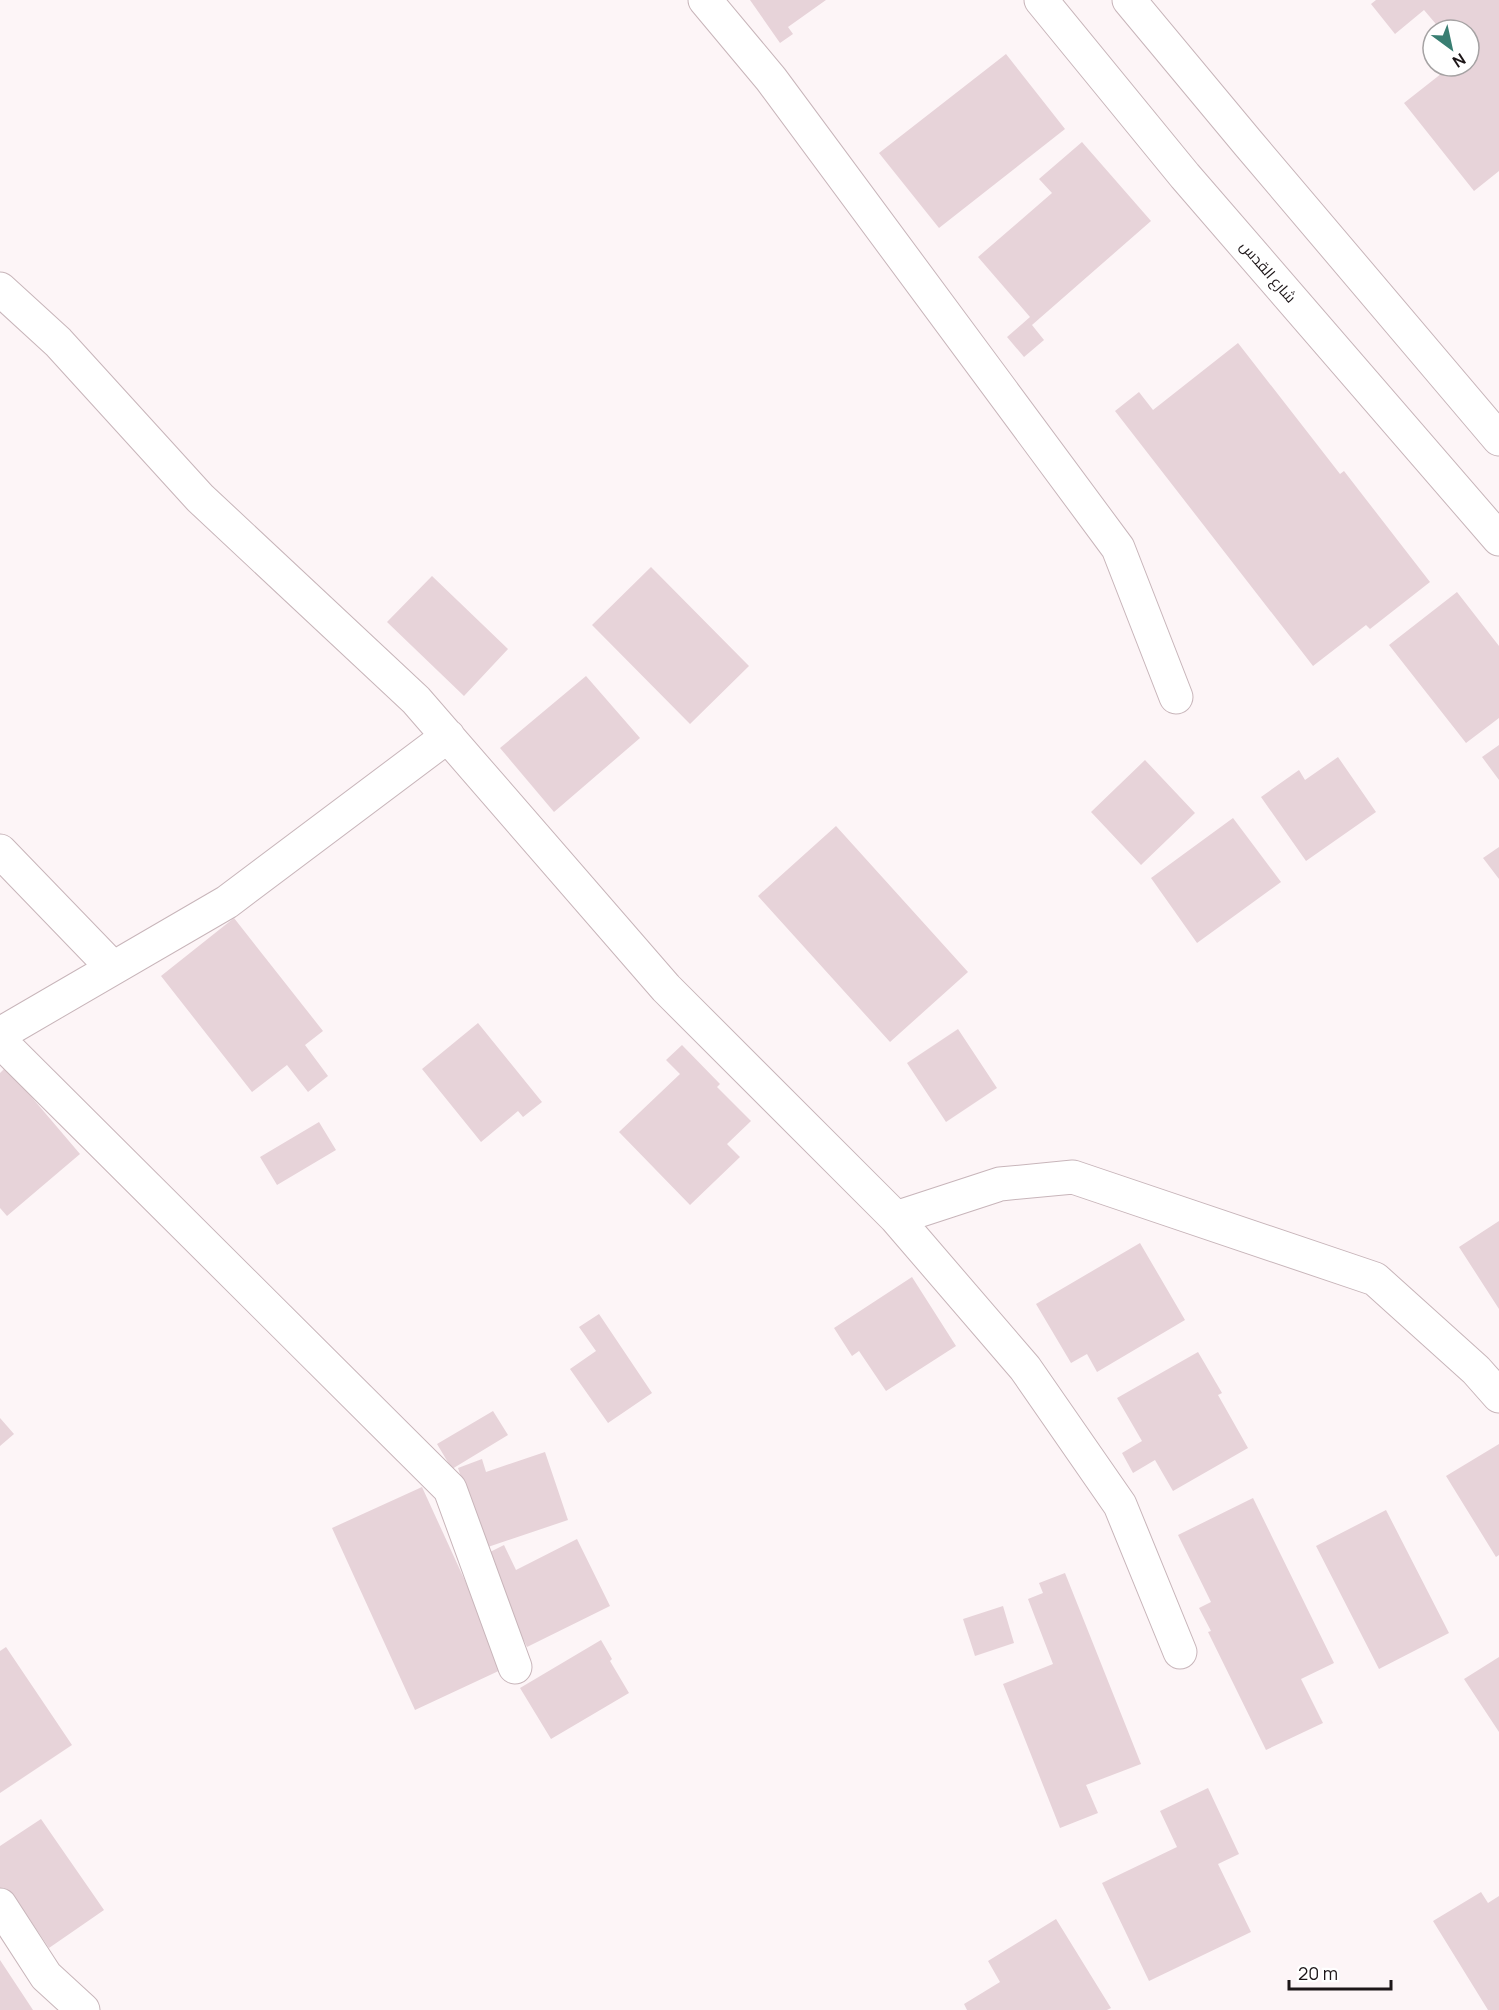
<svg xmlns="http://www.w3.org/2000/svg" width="1499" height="2010" viewBox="0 0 1499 2010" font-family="Manrope,Cairo,sans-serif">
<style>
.building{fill:#e7d3d9}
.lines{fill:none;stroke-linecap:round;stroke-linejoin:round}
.street-casing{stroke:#c8b5ba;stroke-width:35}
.secondary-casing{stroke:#c8b5ba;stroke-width:35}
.street{stroke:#fff;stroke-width:33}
.secondary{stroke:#fff;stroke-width:33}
.labels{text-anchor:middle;stroke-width:5;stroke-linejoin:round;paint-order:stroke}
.street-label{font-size:15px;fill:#1d1618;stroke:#fff}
</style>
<rect width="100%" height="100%" fill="#fdf5f7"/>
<!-- building -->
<path class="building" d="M750,0h76l-38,27 5,7 -13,9z
M1376,0h123v171l-25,20 -70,-88 47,-37h18v-36h-28l-17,-20 -29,24 -24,-30z
M1006,54l59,75 -126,99 -60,-75z
M1082,142l69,79 -119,104 12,15 -20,17 -17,-20 23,-20 -52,-60 74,-64 -13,-14z
M1238,343l102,131 4,-3 86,111 -60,47 -4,-4 -53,41 -198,-255 24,-19 14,18z
M651,567l98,99 -59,58 -98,-99z
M432,576l76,73 -44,47 -77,-74z
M1457,592l42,54v72l-33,25 -77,-98z
M586,676l54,62 -86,74 -54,-64z
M1499,745v35l-17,-23z
M1338,757l38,55 -70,49 -45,-64 38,-27 6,10z
M1145,760l50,53 -54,52 -50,-53z
M1233,818l48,64 -84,61 -46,-65z
M836,826l132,146 -78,70 -132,-146z
M1499,847v32l-16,-21z
M234,918l89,113 -18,14 23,31 -20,16 -21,-27 -35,27 -91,-116z
M478,1023l64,79 -19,15 -5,-6 -37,31 -59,-73z
M958,1029l39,59 -51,34 -39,-59z
M682,1045l38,39 -3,3 34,34 -24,23 13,13 -50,48 -71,-73 61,-58 -14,-14z
M6,1067l74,87 -73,62 -7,-8v-135z
M319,1122l17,28 -59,35 -17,-28z
M1499,1221v88l-40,-62z
M1140,1243l45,77 -88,52 -10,-18 -16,9 -35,-59z
M912,1277l44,69 -70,45 -27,-40 -7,5 -18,-28z
M599,1314l53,79 -44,30 -38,-54 26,-18 -17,-24z
M1198,1352l24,41 -4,2 30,53 -75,43 -18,-31 -22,13 -11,-20 20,-12 -25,-43z
M493,1411l15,24 -56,34 -15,-25z
M0,1418l14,16 -14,12z
M1499,1444v111l-3,2 -50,-81z
M545,1452l23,68 -83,28 -27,-80 24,-9 4,13z
M422,1487l83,181 -90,42 -83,-182z
M1253,1498l81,165 -33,16 22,44 -57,27 -58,-118 3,-1 -12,-23 12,-6 -33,-67z
M1386,1510l63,123 -70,36 -63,-123z
M577,1539l33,67 -83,41 -45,-91 22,-11 12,25z
M1065,1573l76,191 -55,21 12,28 -38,15 -57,-144 50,-20 -25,-65 15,-6 -4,-10z
M1003,1606l11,37 -39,13 -12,-37z
M601,1640l11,19 -2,2 19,32 -78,46 -31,-51z
M6,1647l66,98 -72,48v-142z
M1499,1657v75l-35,-53z
M1208,1788l31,66 -21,10 33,68 -102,49 -47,-98 75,-36 -17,-36z
M41,1819l63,91 -55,38 -25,-37 -6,5 -18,-26v-44z
M1481,1892l7,11 11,-7v114h-11l-55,-89z
M1056,1919l55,89 -4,2h-140l-3,-6 36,-22 -12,-21z
M0,1960l33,50h-33z"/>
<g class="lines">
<defs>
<path id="street" d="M705,0l66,79 347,469 58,149
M0,289l58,53 142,156 216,202 250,288 230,230 104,-34 73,-7 302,102 101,91 23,26
M0,851l113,117
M0,1034l227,-132 221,-166
M0,1041l450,448 65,178
M896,1218l129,150 95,137 60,147
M0,1905l46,71 37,34"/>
<path id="secondary" d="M1041,0l144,176 314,363
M1129,0l119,143 251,296"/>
</defs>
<!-- street casing -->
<use href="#street" class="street-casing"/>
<!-- secondary casing -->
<use href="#secondary" class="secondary-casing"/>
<!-- street -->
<use href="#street" class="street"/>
<!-- secondary -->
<use href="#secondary" class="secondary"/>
</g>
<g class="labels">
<!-- street labels -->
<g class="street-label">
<text transform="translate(1268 272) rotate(49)" y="5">شارع القدس</text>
</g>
</g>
<!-- north arrow -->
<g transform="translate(1451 48) rotate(147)"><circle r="28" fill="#ffffff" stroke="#a5a2a3" stroke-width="1.5"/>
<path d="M0-4.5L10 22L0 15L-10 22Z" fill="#397e72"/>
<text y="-9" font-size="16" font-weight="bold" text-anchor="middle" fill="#1d1618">N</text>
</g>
<!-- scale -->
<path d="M1289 1980v9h102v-9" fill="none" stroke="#1d1618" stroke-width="3"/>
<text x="1298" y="1980" font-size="18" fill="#1d1618" stroke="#ffffff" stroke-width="4.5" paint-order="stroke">20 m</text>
</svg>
